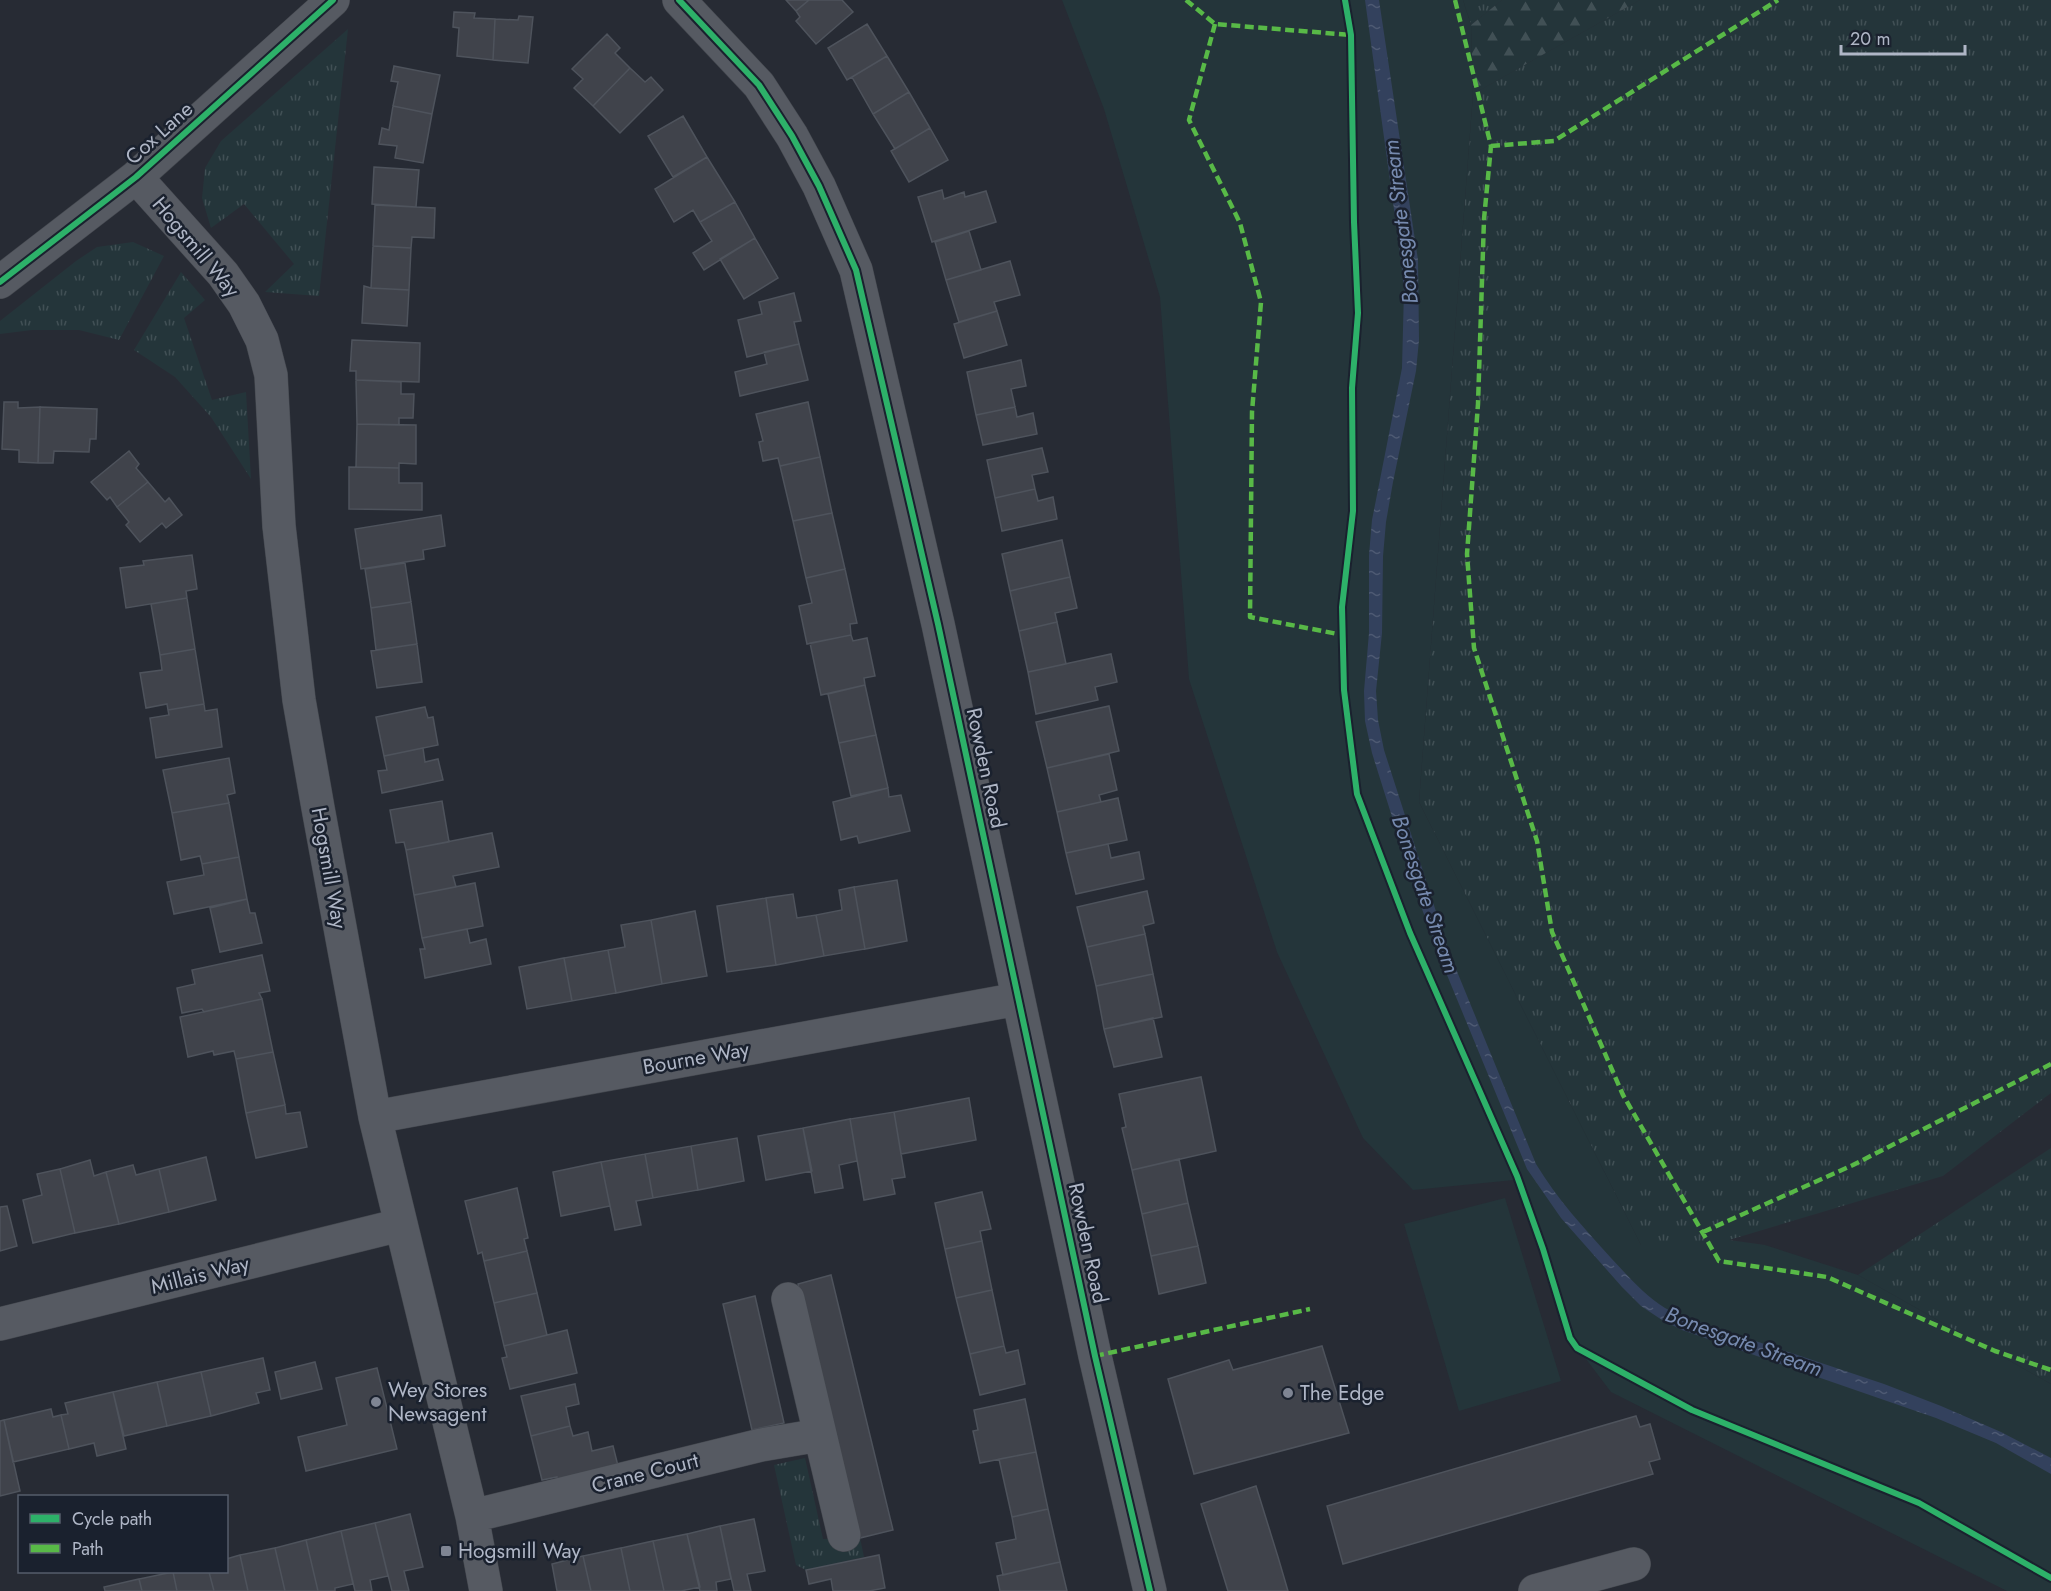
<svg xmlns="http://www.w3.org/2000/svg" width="2051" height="1591" viewBox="0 0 2051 1591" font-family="Jost,sans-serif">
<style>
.grass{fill:url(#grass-tufts)}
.forest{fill:url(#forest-firs)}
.green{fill:#24353a}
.water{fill:url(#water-ripples)}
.building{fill:#40434b;stroke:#4e535c;stroke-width:1.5}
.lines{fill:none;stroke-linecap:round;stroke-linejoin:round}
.minor-casing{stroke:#42464d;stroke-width:34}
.minor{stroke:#565a62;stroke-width:33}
.quiet{stroke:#58b947;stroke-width:4.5;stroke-dasharray:9 4.5;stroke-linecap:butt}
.cycleway-casing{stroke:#1a212e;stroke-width:10}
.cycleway{stroke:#2db169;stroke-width:6}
.poi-dot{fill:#7f8593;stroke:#1a212e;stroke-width:2}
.labels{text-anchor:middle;stroke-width:5;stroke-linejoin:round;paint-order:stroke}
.street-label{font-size:21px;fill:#afb6c6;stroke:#1a212e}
.poi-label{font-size:21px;fill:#afb6c6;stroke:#1a212e;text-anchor:start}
.water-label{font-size:22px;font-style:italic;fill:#768aaf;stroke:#1a212e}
</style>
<defs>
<pattern id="grass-tufts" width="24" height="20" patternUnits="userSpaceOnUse" patternTransform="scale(1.5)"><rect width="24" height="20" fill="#24353a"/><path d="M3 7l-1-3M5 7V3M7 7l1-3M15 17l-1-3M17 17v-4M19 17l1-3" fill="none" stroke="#415055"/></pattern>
<pattern id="forest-firs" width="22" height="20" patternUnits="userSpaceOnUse" patternTransform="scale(1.5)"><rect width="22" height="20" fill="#24353a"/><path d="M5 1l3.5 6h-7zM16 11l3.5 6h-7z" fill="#415055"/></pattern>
<pattern id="water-ripples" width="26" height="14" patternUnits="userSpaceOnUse" patternTransform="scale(1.5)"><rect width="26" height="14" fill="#33415d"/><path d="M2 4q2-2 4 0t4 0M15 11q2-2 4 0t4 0" fill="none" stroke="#4e5a73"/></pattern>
</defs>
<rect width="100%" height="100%" fill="#272b34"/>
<!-- grass -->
<path class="grass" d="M1463,0h39l-31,25z
M1640,0h411v1093l-108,83 -214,64 36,5h-124l-222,-443 54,-708z
M348,29l-29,267 -54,-4 29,-28 -50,-60 -33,24 -9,-30 3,-30 16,-27z
M133,242l31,14 -45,84 -40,-10h-47l-32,4v-13l76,-60 21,-14z
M181,272l24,28 -21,18 28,82 34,-8 5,87 -40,-62 -36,-40 -41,-27z
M2051,1148v236l-193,-109z
M805,1458l18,81 37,-1 4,19 -58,13 -10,-5 -22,-100z"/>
<!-- forest -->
<path class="forest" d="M1502,0h138l-167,94 -2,-69z"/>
<!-- green -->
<path class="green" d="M1062,0h401l8,25 2,69 -54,708 222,443h124l93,30 193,109v207h-44l-396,-199 -41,-54 -56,-158 -101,10 -50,-52 -86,-186 -88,-273 -29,-382 -56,-188z
M1505,1198l56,183 -102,30 -55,-187z"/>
<!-- water -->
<path class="water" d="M1365,0h14l39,260 1,80 -3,31 -23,111 -7,40 -3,34 -1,77 -6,58 2,29 6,30 65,202 87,212c21,35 48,64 75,94 17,18 33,37 54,50 7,4 15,7 22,10l197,66 57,22 60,26 50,26v16l-55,-31 -60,-25 -254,-88 -20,-10 -21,-14 -19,-19 -61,-69 -34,-49 -87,-211 -25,-68 -43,-137 -7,-32 -1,-30 5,-58v-78l3,-35 30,-152 2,-77 -3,-31z"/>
<!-- building -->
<path class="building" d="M786,0h23l-13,11z
M809,0h33l11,12 -37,32 -20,-23 4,-4 -4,-6z
M454,12l21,1 -1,5 21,1 -2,41 -36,-4 2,-28 -6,-1z
M519,16l14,1 -5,46 -35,-3 2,-41 23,1z
M867,24l20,32 -40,24 -19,-32z
M607,34l13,14 -5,5 15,15 -37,38 -19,-18 9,-9 -11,-10z
M887,56l22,36 -36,22 -21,-37z
M394,66l46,9 -8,39 -39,-8 5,-24 -7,-1z
M630,68l15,14 6,-5 12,13 -43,43 -27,-27z
M909,92l21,36 -35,21 -22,-35z
M393,106l39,8 -9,49 -28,-5 2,-12 -18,-2 3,-16 7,2z
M683,116l24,41 -34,20 -25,-41z
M930,128l18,32 -39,22 -18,-31z
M707,157l28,45 -35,20 -7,-12 -19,12 -19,-33z
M374,167l45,3 -3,37 -44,-3z
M942,190l2,9 20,-7 1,5 21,-6 10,31 -64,20 -14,-45z
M735,202l20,36 -51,32 -11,-17 19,-12 -12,-19z
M375,205l60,3 -1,30 -22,-1 -1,11 -38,-2z
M969,231l12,39 -35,10 -11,-38z
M755,238l23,40 -34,21 -24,-40z
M373,246l38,2 -2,42 -38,-2z
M1010,261l10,34 -26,7 3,9 -38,11 -13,-42z
M364,286l7,2 38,2 -2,36 -45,-3z
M794,293l7,28 -7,1 5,22 -52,13 -9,-37 24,-6 -3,-12z
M997,311l10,34 -43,13 -10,-34z
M352,340l68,3 -1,39 -63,-2v-9h-6z
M799,344l9,36 -68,16 -5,-24 32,-8 -3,-12z
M1021,360l5,26 -15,3 4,18 -39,8 -9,-43z
M356,380l45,2v12h13l-1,24h-14v7l-42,-1z
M4,402h14v6l22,-1 -2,56 -19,-1v-12l-17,-1z
M808,402l12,55 -40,9 -2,-8 -15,3 -4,-19 4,-1 -7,-27z
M40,407l57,2 -1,30h-6l-1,13 -35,-1 -1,12h-15z
M1015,407l2,10 16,-4 4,21 -54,11 -7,-30z
M357,424l59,1v39l-17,-1v5l-43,-1z
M1042,448l6,24 -16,3 3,14 -40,9 -8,-38z
M129,451l10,13 -3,4 12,14 -31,25 -7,-10 -3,3 -16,-18z
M820,457l12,56 -39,8 -13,-55z
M349,467l50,1v15h23v27l-73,-1z
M148,482l17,20 4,-4 13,17 -16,13 -4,-5 -22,19 -14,-17 3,-3 -12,-15z
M1035,489l3,12 15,-4 4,22 -55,12 -7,-33z
M832,513l13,56 -39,9 -13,-57z
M441,515l4,31 -22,4 1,9 -63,10 -6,-40z
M1062,540l8,37 -60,14 -8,-37z
M192,555l5,34 -11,2 1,7 -61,10 -6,-40 24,-3 -1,-4z
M405,563l6,39 -40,6 -6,-39z
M845,569l12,54 -7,1 1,11 -44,9 -8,-38 13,-3 -6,-25z
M1070,577l7,31 -22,5 2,9 -38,9 -9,-40z
M187,598l8,51 -35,6 -9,-51z
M411,602l6,42 -41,6 -5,-42z
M1057,622l9,42 -38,8 -9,-41z
M851,635l2,6 14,-3 8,38 -11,2 1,7 -44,10 -11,-52z
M417,644l5,38 -45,6 -6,-37z
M195,649l9,55 -36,6 -1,-6 -21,4 -6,-35 22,-3 -2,-15z
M1111,654l6,28 -22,5 3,13 -62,14 -8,-42z
M865,685l11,50 -37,8 -11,-49z
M204,704l1,7 12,-2 5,38 -66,11 -6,-40 19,-3 -1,-5z
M1109,706l10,45 -72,17 -11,-46z
M425,707l3,11 5,-1 5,28 -54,11 -8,-39z
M876,735l12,53 -37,8 -12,-53z
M423,748l2,14 13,-3 5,21 -61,13 -4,-22 9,-1 -3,-14z
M1109,754l8,36 -18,5 2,7 -44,10 -10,-44z
M229,758l6,35 -8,2 2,8 -57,10 -9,-43z
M888,788l1,9 12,-2 9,36 -51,12 -2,-7 -16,4 -8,-38z
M1118,798l9,42 -61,13 -9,-41z
M442,801l7,41 -43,8 -2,-8 -8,1 -6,-33z
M229,803l10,54 -37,7 -2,-8 -19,4 -9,-47z
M492,833l7,34 -46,9 3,11 -42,8 -8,-45z
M1108,844l3,14 28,-6 5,27 -68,15 -10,-41z
M239,857l8,42 -73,15 -7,-32 37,-7 -2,-11z
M897,880l10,61 -42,8 -11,-62z
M475,883l8,43 -61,12 -8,-43z
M854,887l11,62 -41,7 -8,-41 26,-5 -3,-20z
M1147,891l7,32 -11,3 2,8 -58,13 -10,-40z
M793,894l4,24 19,-3 8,41 -48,9 -10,-67z
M766,898l10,67 -49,7 -10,-66z
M247,899l3,14h5l7,30 -42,9 -10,-44z
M695,911l12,65 -45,8 -11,-64z
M651,920l11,64 -46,9 -8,-43 17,-3 -4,-22z
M467,929l3,14 16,-4 5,25 -66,14 -5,-29h5l-3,-11z
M1145,934l8,40 -57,12 -9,-39z
M608,950l8,43 -44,8 -8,-43z
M262,955l8,36 -11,2 3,6 -58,13 -2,-3 -20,4 -5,-25 18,-4 -3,-14z
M564,958l8,43 -45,8 -8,-42z
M1153,974l9,43 -58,12 -8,-43z
M262,999l11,53 -37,7 -2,-8 -20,4 -1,-4 -25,6 -8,-40z
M1153,1018l9,39 -48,10 -10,-38z
M273,1052l12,53 -39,8 -10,-54z
M1201,1077l15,74 -84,19 -10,-42 4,-1 -7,-33z
M969,1098l7,42 -75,14 -7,-42z
M285,1105l1,9 14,-2 7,35 -51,11 -10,-45z
M894,1112l11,65 -13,2 3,15 -31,6 -14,-81z
M850,1119l7,42 -18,4 4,23 -28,5 -12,-65z
M803,1128l9,43 -46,9 -8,-44z
M737,1138l7,43 -46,9 -7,-44z
M691,1146l7,44 -45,8 -8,-44z
M645,1154l8,44 -17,3 5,24 -26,5 -14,-68z
M206,1157l10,43 -47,12 -10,-43z
M1179,1159l9,44 -46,11 -10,-44z
M90,1160l4,16 12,-4 13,52 -44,9 -15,-64z
M601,1162l9,44 -49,10 -8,-44z
M133,1165l3,10 23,-6 10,43 -50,12 -13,-52z
M60,1169l15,64 -42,10 -10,-43 19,-5 -5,-21z
M517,1188l11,50 -4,1 3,12 -43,10 -2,-9 -4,2 -13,-53z
M982,1192l9,37 -11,2 2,10 -37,8 -10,-46z
M1188,1203l10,43 -47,10 -9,-42z
M7,1206l10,40 -17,5v-44z
M982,1241l10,49 -36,8 -11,-49z
M1198,1246l8,37 -47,11 -8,-38z
M527,1251l10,42 -43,10 -10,-42z
M831,1275l62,255 -33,8 -62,-254z
M992,1290l12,56 -34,8 -14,-56z
M537,1293l10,42 -43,11 -10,-43z
M755,1296l29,127 -32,7 -29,-126z
M567,1330l10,43 -67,16 -8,-31 5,-1 -3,-11z
M1004,1346l2,7 12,-3 7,34 -45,11 -10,-41z
M1322,1346l27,87 -155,41 -26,-95 61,-19 4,10z
M263,1358l7,32 -14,3 3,10 -48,13 -10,-44z
M315,1362l7,27 -41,10 -6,-27z
M377,1368l20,81 -91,22 -8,-34 49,-12 -11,-47z
M201,1372l10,44 -44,10 -10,-44z
M157,1382l10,44 -43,10 -11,-44z
M575,1384l4,20 -13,3 4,19 -39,10 -10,-40z
M113,1392l13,57 -29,7 -3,-13 -25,6 -8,-34 7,-1 -3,-11z
M1025,1399l11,53 -56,11 -7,-32 5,-1 -4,-20z
M51,1409l2,8 8,-2 8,34 -56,13 -9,-42z
M1636,1416l4,11 10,-3 10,35 -11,3 4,12 -310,90 -16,-58z
M4,1420l16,71 -20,5v-75z
M570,1426l3,10 15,-4 4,19 21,-5 5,20 -60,15 -1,-4 -15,3 -11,-44z
M1036,1452l12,57 -36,8 -13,-58z
M1256,1486l22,71 10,34h-60l-27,-87z
M1048,1509l12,53 -57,13 -7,-32 20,-4 -4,-22z
M410,1514l13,53 -19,4 5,20h-17l-17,-68z
M754,1519l11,52 -18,3 4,17h-17l-14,-65z
M375,1523l13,53 -18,4 2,11h-17l-14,-60z
M720,1526l11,53 -15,3 1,9h-17l-13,-57z
M341,1531l12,53 -18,4v3h-17l-12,-51z
M687,1534l13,53 -19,4h-17l-11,-50z
M306,1540l12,51h-33l-10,-43z
M653,1541l11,50h-34l-9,-43z
M275,1548l10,43h-37l-8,-36z
M621,1548l9,43h-39l-8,-35z
M240,1555l8,36h-34l-5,-19h17v-13z
M879,1555l6,33 -16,3h-36l-2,-12 -22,5 -3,-14z
M583,1556l8,35h-34l-5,-27z
M1060,1562l7,29h-67l-3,-15z
M173,1572h36l5,19h-37z
M173,1572l4,19h-35l-3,-12z
M139,1579l3,12h-37l-1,-4z"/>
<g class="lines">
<defs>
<path id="minor" d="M679,0l80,85 33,51 27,50 37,84 82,354 157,732 55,235
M136,177l87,97 21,30 18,36 9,35 8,151 20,174 19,108 57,309 97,399 14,75
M0,282l136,-105 197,-177
M375,1117l643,-118
M788,1299l56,236
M0,1324l400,-99
M472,1516l289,-71 59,-10
M1535,1591l99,-27"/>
</defs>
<!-- minor casing -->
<use href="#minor" class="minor-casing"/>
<!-- minor -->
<use href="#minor" class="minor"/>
<!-- quiet -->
<path class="quiet" d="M1186,0l29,24 136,11
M1455,0l36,146 -7,73 -6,185 -11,150 7,94 63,193 15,91 71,163 96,166 108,16 168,74 56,19
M1215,24l-26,96 51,103 21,79 -9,110 -2,205 93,18
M1491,146l63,-5 224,-141
M1703,1232l150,-67 198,-101
M1095,1356l215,-47"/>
<defs>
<path id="cycleway" d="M679,0l80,85 33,51 27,50 37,84 82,354 157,732 55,235
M1345,0l6,35 3,187 4,91 -6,75 1,123 -11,96 2,83 13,104 53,139 107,243 26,73 27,89 7,10 115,62 227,93 132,75
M0,282l136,-105 197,-177"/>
</defs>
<!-- cycleway casing -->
<use href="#cycleway" class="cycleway-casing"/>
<!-- cycleway -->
<use href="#cycleway" class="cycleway"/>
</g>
<!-- markers -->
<g class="poi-dot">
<circle cx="1288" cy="1393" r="6"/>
<circle cx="376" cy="1402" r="6"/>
<rect x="440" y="1545" width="12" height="12" rx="3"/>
</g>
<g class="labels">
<!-- street labels -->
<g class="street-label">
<text transform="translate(159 133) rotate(-42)" y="7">Cox Lane</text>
<text transform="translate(196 247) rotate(50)" y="7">Hogsmill Way</text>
<text transform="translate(986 768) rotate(78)" y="7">Rowden Road</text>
<text transform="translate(329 868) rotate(80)" y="7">Hogsmill Way</text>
<text transform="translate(696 1058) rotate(-10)" y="7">Bourne Way</text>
<text transform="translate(1088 1243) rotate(78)" y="7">Rowden Road</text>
<text transform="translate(200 1275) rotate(-14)" y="7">Millais Way</text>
<text transform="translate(645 1473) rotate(-14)" y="7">Crane Court</text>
</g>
<!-- poi labels -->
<g class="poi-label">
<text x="388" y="1397">Wey Stores<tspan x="388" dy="24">Newsagent</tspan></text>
<text x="1300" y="1400">The Edge</text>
<text x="458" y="1558">Hogsmill Way</text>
</g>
<!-- water labels -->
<g class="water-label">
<text transform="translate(1400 222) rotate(-97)" y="8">Bonesgate Stream</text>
<text transform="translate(1426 894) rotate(71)" y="8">Bonesgate Stream</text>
<text transform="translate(1744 1341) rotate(20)" y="8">Bonesgate Stream</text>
</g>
</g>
<!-- legend -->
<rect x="18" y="1495" width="210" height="78" fill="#1a212e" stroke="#565d6b" stroke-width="1.5"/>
<rect x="30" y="1514" width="30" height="9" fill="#2db169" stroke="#565d6b" stroke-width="1.5"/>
<text x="72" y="1525" font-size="18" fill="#afb6c6">Cycle path</text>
<rect x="30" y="1544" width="30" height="9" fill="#58b947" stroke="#565d6b" stroke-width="1.5"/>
<text x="72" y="1555" font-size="18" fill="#afb6c6">Path</text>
<!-- scale -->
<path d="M1841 45v9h124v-9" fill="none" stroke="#afb6c6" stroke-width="3"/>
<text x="1850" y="45" font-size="18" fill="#afb6c6" stroke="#1a212e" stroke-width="4.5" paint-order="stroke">20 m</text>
</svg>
